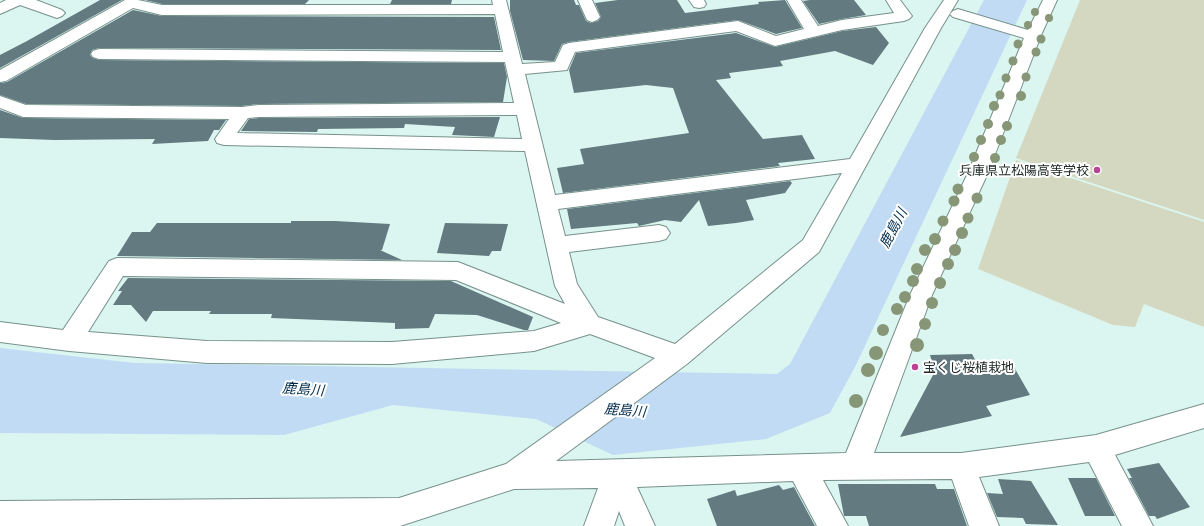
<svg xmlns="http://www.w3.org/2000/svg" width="1204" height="526" viewBox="0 0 1204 526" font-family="'Sofia Sans Condensed','Noto Sans JP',sans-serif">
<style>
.green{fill:#d4d8c1}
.water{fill:#c0dbf3}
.building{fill:#627a80}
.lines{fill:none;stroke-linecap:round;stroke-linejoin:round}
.minor-casing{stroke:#77918b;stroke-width:2}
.minor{fill:#fff;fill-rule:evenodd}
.tree{fill:#869676}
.poi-dot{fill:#bb4295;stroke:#fff;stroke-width:1.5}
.labels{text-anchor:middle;stroke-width:4;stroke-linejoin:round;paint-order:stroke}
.poi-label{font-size:13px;fill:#212b29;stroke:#fff;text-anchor:end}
.water-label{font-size:14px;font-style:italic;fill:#002c4c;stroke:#fff}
</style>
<rect width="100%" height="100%" fill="#dbf6f0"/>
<!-- green -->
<path class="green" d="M1080,0h124v220l-188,-62z
M1016,160l188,62v105l-60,-23 -9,23 -22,-2 -135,-56z"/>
<!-- water -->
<path class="water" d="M984,0h43l-171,365 -26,48 -64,26 -153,16 -77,-36 -143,-14 -109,30 -284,-2v-85l135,15 642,11 13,-10z"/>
<!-- building -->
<path class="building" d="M100,0h22l-122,68v-13l27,-14z
M145,0h164l-4,4h-143z
M392,0h60l-1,4h-61z
M510,0h64l2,5h3l7,16 5,2 7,-2 3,-4 -6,-14 23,-3h59l8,13 74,-9 -1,-2 27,-2 17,28 -26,6 -38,-14 -169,22 -7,2 -8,17 -31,-1 -13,-49z
M810,0h44l12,15 -24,4 -23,5 -16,-23z
M133,10l29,6 332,1 7,33 -402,-2 -7,2 -2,5 3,3 6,2 405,3 3,14 -4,25 -244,2 -17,2 -216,-2 -26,-9v-12l7,-1z
M876,27l13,16 -16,22 -38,-14 -55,10 3,5 -54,7 2,5 -15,2 47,59 39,-4 13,24 -37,4 2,3 -217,27 -6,-25 27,-4 -4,-15 109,-16 -16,-45 -27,-3 -72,8 -5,-23 7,-17 160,-20 39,14 67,-16z
M0,110l23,8 203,2 -7,10h-5l-6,11 -56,3 3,-5 -101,1 -54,-2z
M500,117l-6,20 -42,-2 3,-8 -50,-3 -1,4 -86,1 -1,3 -76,-1 8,-12 10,-1z
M790,181l2,2 -7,10 -39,7 8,20 -18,3 -28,3 -9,-26 -18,22 -16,-2 -26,6 -2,-3 -66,6 -4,-20z
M291,221h44l55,3 -8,26h-2l22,10 -285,-4 15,-24h18l7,-9h134z
M445,223l63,1 -7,27h-9l-3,5 -52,-3z
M128,278l323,3 82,36 -5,13h-4l-47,-15 -42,-1 -6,14 -34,1v-6l-124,-5 1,-4h-63l2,-3h-58l-7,11 -15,-17h-18l9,-14h-4z
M972,354l5,9 33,-3 20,35 -44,11 6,10 -92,21 33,-62 -5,-8 5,-2 -3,-10z
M1159,463l31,44 -33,12 -2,-3h-6l-20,-38h3l-5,-9z
M1068,478h28l19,38h-30z
M998,479l33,2 27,44 -32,-1 -3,-6 -26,-1 -10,-24 16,1z
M838,484h97l2,5h17l13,37h-98l-3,-10h-22z
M779,485l4,5 11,-3 21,39h-98l-10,-27 28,-9 2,6z"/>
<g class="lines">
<defs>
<path id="minor" d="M6,0h30l26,10 3,3 -3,3 -5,2 -37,-13 -20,9v-11z
M125,0h13l24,5h331l-1,-5h14l16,64 33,-2 8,-17 6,-2 169,-22 38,15 28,-7 -17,-29h14l17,26 24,-6 52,-7 -8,-13h14l12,16 -3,3 -5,2 -62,9 -67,16 -39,-15 -161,21 -8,18 -42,4 30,121 295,-36 75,-131 19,-28h14l-17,28 -122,224 -132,112 -131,97 290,-8 64,-158 57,-120 57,-137 -71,-21 -3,-3 3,-3 5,-2 70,21 15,-30h14l-15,33 -55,142 -55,120 -58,158h87l135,-18 108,-31v24l-89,27 38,71h-31l-33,-64 -110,15 20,49h-30l-17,-47 -129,1 25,46h-31l-24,-45 -156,6 18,39h-30l-6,-15 -5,15h-30l14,-38 -84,1 -114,37h-400v-25l399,-3 107,-34 149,-106 -65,-24 -56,17 -142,13 -185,-1 -138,-12 -69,-9v-20l63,8 46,-69 8,-3 341,4 107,42 -10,-18 -30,-135 -301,-6 -7,-2 -2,-4 14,-20 -206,-2 -23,-9v-12l26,9 216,2 17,-2 255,-2 -9,-41 -406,-3 -6,-2 -2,-3 2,-3 6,-2 404,3 -8,-38 -333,1 -29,-7 -127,73 -6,1v-12zM517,115l5,24 -285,-6 11,-15 11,-1zM842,173l-39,67 -128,104 -77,-27 -21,-33 -8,-32 90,-11 7,-2 4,-6 -4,-6 -7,-2 -94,11 -7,-27zM123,276l333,4 105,43 -27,8 -142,11 -185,-1 -119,-9z
M578,0h14l8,17 -3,3 -5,2 -5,-2z
M689,0h15l2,4 -2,3 -5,1 -5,-1z"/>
</defs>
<!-- minor casing -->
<use href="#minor" class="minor-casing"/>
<!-- minor -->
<use href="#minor" class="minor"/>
</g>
<!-- trees -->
<g class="tree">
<circle cx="1035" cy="12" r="4"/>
<circle cx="1049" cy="18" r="4"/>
<circle cx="1028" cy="25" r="4"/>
<circle cx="1041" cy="39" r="4.5"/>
<circle cx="1018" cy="44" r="4.5"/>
<circle cx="1036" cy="52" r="4.5"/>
<circle cx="1013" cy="61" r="4.5"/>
<circle cx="1026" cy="77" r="4.5"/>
<circle cx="1006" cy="78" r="4.5"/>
<circle cx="1000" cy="95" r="4.5"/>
<circle cx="1021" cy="96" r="5"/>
<circle cx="994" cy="106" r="5"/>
<circle cx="988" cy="124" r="5"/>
<circle cx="1007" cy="126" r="5"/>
<circle cx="981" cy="140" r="5"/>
<circle cx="1001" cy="140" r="5"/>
<circle cx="974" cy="157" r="5"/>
<circle cx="995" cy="158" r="5"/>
<circle cx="958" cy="189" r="5.5"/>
<circle cx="977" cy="198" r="5.5"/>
<circle cx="954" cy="201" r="5.5"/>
<circle cx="968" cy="218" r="5.5"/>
<circle cx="943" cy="221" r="5.5"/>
<circle cx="962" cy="233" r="6"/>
<circle cx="935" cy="239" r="6"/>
<circle cx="925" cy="250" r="6"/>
<circle cx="955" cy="250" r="6"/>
<circle cx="948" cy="264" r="6"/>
<circle cx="917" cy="269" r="6"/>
<circle cx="913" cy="281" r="6"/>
<circle cx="940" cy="283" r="6"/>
<circle cx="905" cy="297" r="6"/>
<circle cx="932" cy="303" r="6"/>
<circle cx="897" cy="309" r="6"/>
<circle cx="925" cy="324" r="6"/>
<circle cx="883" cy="330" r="6"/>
<circle cx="917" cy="345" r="7"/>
<circle cx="876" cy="353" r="7"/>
<circle cx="868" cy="370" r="7"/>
<circle cx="856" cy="401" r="7"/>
</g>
<!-- markers -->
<g class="poi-dot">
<circle cx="1097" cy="170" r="4"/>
<circle cx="915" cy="367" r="4"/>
</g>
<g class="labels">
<!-- poi labels -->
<g class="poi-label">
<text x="1089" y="175">兵庫県立松陽高等学校</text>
<text x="923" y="372" text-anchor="start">宝くじ桜植栽地</text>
</g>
<!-- water labels -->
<g class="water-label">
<text transform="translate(893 228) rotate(-62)" y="5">鹿島川</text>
<text transform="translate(303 389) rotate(4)" y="5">鹿島川</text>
<text transform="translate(625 410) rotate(5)" y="5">鹿島川</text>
</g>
</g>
</svg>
